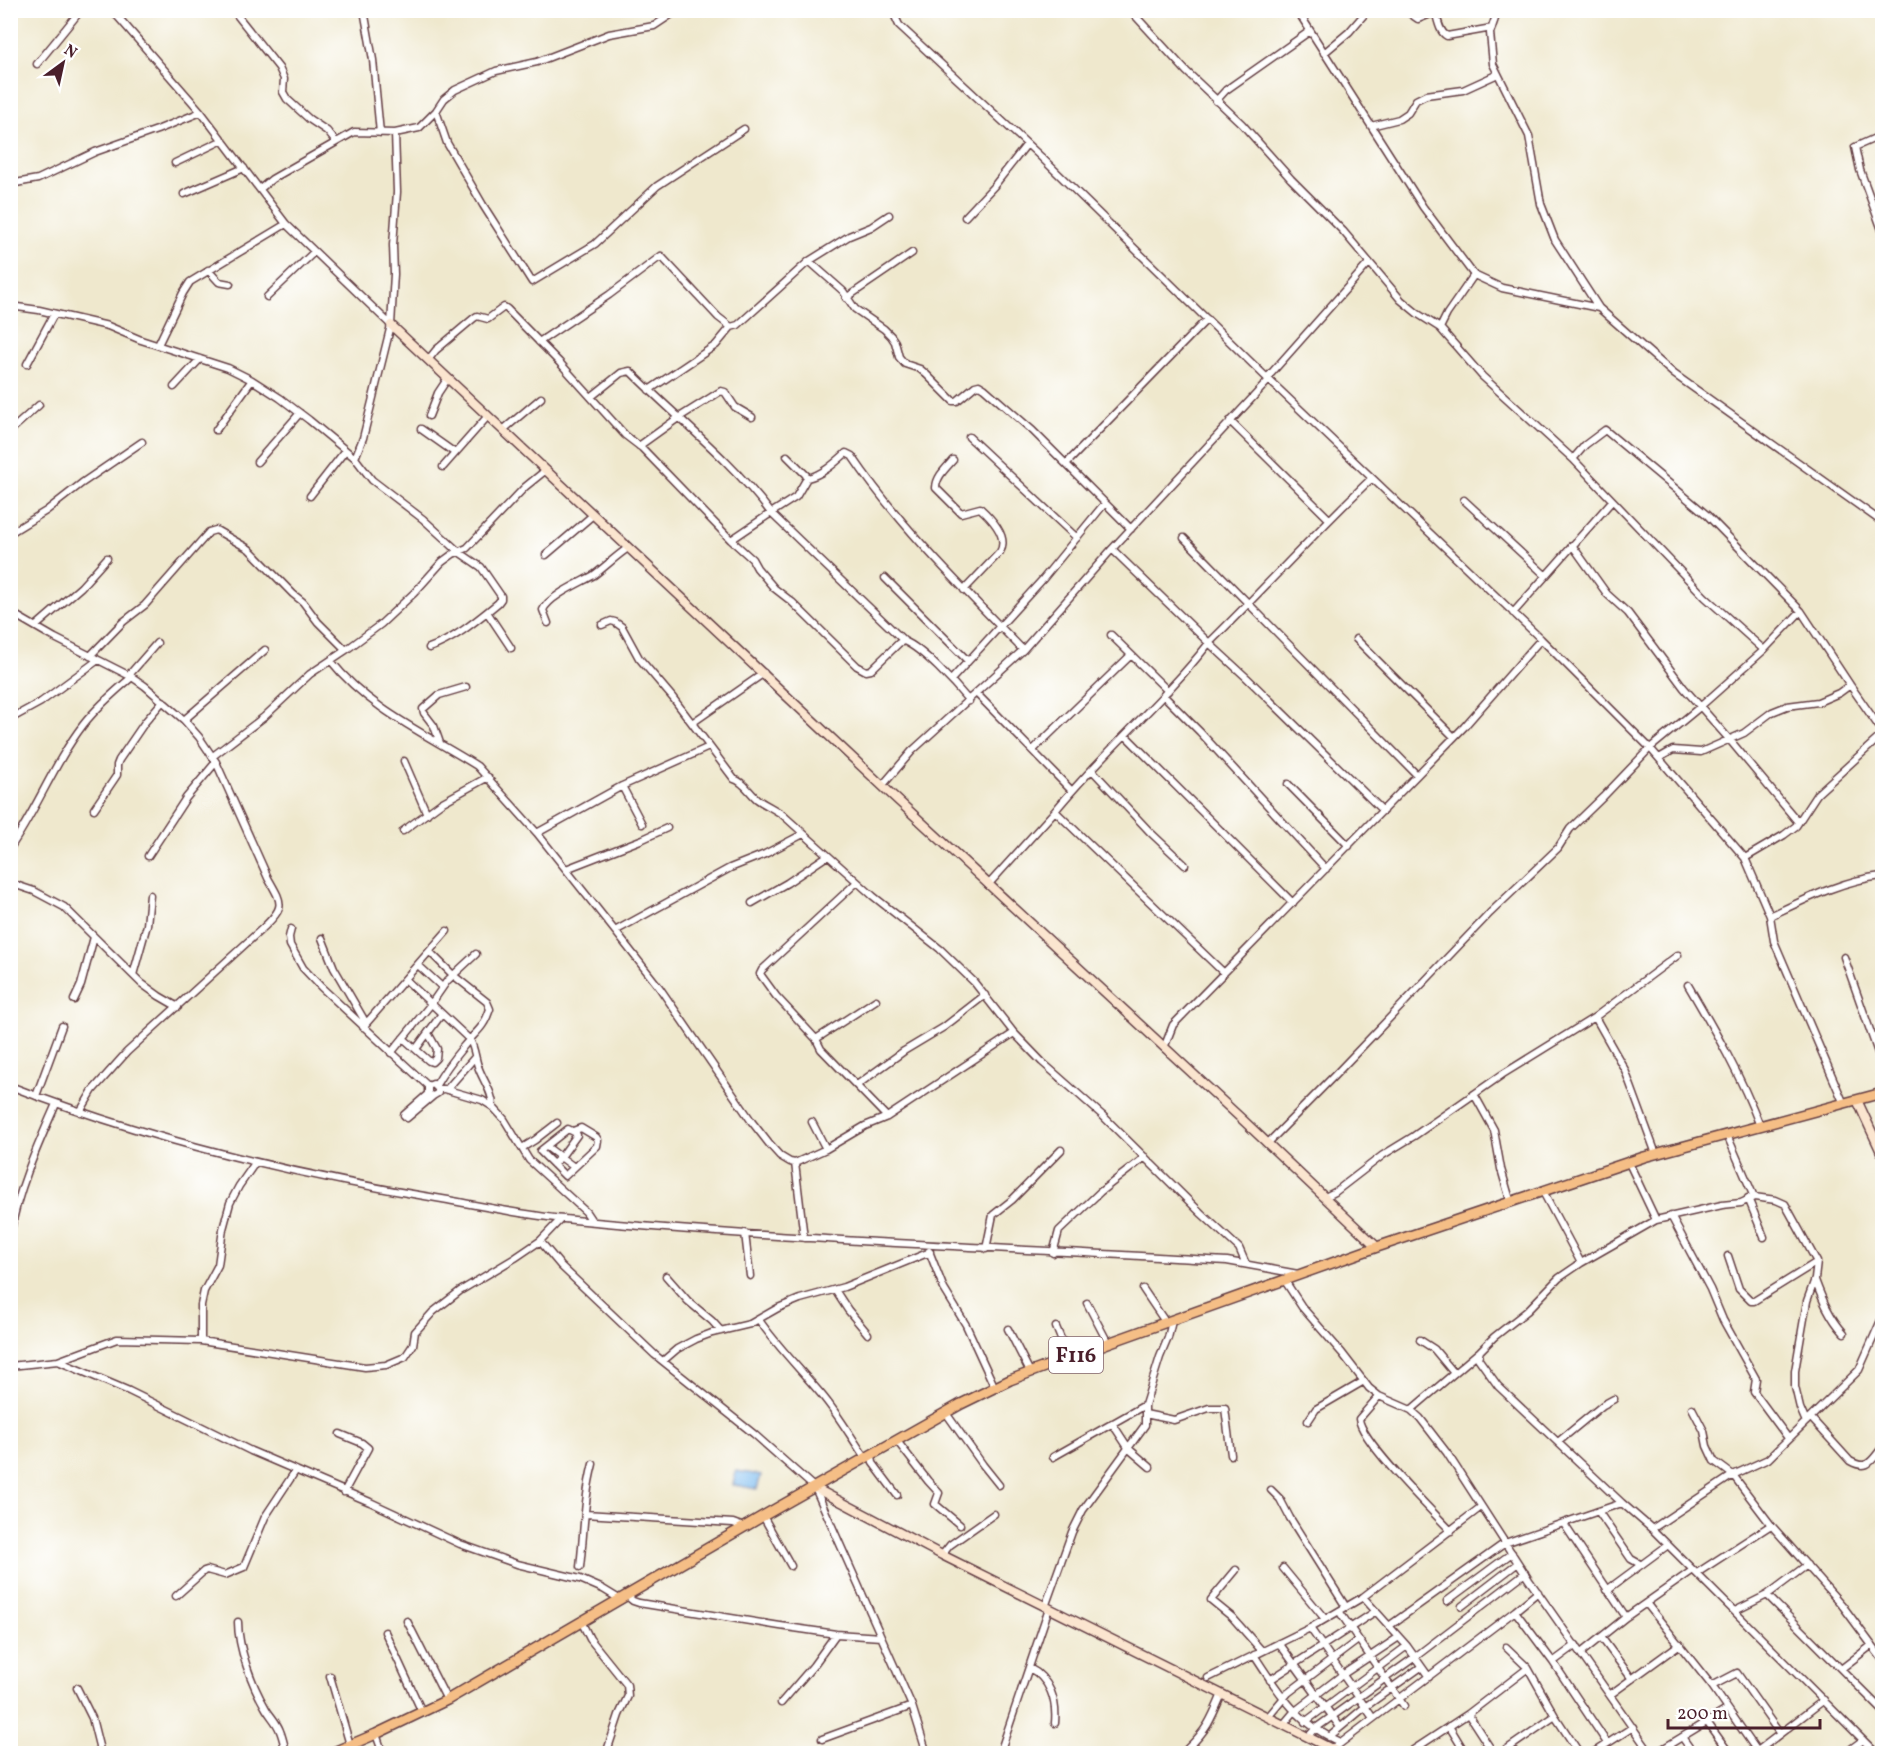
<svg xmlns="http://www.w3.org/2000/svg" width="1893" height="1764" viewBox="0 0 1893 1764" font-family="Vollkorn,serif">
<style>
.water{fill:#7bbbef;stroke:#626d8d;stroke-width:1.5}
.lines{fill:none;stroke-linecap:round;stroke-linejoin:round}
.street-casing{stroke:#633d43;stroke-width:9}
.secondary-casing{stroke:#633d43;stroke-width:11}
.primary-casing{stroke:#633d43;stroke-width:12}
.street{stroke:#fff;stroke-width:6}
.secondary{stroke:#fbe5cf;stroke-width:8}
.primary{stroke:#f5be86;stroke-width:9}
.labels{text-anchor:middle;stroke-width:5;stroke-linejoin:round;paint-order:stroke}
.shield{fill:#fff;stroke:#80626b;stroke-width:1.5}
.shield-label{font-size:21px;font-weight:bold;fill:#4a1f2b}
</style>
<rect width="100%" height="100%" fill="#fff"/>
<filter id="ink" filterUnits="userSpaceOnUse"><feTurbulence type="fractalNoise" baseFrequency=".0167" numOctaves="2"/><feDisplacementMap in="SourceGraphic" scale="12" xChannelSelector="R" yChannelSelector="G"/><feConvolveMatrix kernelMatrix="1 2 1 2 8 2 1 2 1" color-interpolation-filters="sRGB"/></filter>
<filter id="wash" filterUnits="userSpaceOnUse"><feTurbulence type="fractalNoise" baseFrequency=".008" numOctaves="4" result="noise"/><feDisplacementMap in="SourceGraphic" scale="24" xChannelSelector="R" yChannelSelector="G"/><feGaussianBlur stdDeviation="1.35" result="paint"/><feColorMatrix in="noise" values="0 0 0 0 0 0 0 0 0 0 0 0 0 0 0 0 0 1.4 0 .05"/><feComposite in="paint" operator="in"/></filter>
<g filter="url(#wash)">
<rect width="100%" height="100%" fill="#efe8cd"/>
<!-- water -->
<path class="water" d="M736,1471l25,4 -4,14 -24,-4z"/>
</g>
<g filter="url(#ink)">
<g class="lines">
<defs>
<path id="street" d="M112,10l89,102 85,112 105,101
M233,10l46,58 5,11 -1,13 4,7 22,20 18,12 9,11
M364,10l9,50 7,73
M892,10l7,15 141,131 227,222 274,261 109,109 95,110 25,58 4,25 70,163
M1130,10l56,61 56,53 49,55 52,52 58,69 17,14 22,14
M1297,10l126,197 51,68 28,13 97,20
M1405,10l13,9 20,-8
M1498,10l-8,23 3,31 36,72 12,68 14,36 44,68 75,66 208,148
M1435,11c3,9 4,21 12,25l45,-8
M1324,53l25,-21 19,-22
M37,64l44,-54
M1216,101l10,-11 84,-59
M436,111l11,32 36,62 49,77 63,-38 62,-58 87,-57
M1371,126l28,-7 9,-6 8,-13 10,-5 37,-5 35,-16
M1882,135l-27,12 5,23 22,60
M175,163l48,-23
M10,184l28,-5 57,-27 62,-22 44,-18
M260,189l12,-10 82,-47 41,1 24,-5 17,-17 8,-12 11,-9 41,-19 41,-9 72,-28 45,-8 24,-16
M184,194l60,-26
M965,217l29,-31 33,-42
M809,261l34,30 12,18 29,20 7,7 4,6 4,15 6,7 15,5 6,5 27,27h4l18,-15 4,-1 5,3 49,43 98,98
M208,270l11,12 11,2
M1474,275l-27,39 -7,14 42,48 91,83 12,-14 20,-15 102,85 94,96 49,74 32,46
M267,297l47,-45
M846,298l66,-45
M10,306l29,4 69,16 33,14 87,28 24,12 28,18 29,22 46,38 17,22 51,39 36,33 22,15 20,29v3l-3,4c-21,17 -43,36 -69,45
M539,342l70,-47 52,-39 57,61 13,10 7,-2 71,-64 40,-25 22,-9 18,-12
M158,345l25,-52 7,-11 96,-58
M428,360l8,-10 38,-32 3,-2 11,3 16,-12 3,2 53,54 65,72 17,13 89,92 21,19 5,9 17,20 18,14 65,64 9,5 5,-1 28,-27 5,-2c19,8 51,43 65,60
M27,364l27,-50
M1267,378l102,-115
M174,387l26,-28
M649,390l67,-45 15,-18
M591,397l30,-24 9,-2c47,47 101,89 141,142l25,-16 11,-19 -1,-3 -19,-19
M429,416l9,-23 10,-15
M1230,421l99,98
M421,429l34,24
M216,430l36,-50
M503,430l38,-32
M10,431l29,-26
M969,437l108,101
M639,446l39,-28 43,-27 4,1 10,15 17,10
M355,458l8,-20 28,-113 3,-51 -1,-29 4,-53 -2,-59
M1573,459l132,138 59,53
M953,460c-7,8 -17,17 -17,28l25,25 19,-5c11,10 29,29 20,44l-36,38
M257,462l43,-49
M1066,464l141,-145
M443,467l45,-51
M807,478c15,-3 28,-15 39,-25l6,3c48,71 112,133 171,194
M1372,478c-56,53 -108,111 -163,165l38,35 136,133
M310,496l35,-45
M1464,500l81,75
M10,533l36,-22 36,-28 60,-41
M1184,538l233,237
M731,540l40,-27 133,128
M1572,545l35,49 21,19 56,75 45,51 69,83
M546,555l47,-40
M885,578l83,83
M10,612l45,26 77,39 13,9 39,34 15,17 17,25 52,116c14,25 18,28 -4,49l-137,125 -34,38 -13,22
M487,612l24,36
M1513,613l99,-112
M548,623l-5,-13c6,-14 37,-27 51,-35 11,-8 22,-19 34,-27
M602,625l9,-4 4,1 7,5 17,31 34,40 61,81c10,3 15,13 23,20 5,4 19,11 26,16l90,81 67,53 34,33 40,51 28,29 60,53 100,99 37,34 7,16
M36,626l45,-39 26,-29
M1111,635l57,56
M1356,639l98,98
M90,656l33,-34 22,-17 64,-73 7,-2 33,19 44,45 10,8 15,20 28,28
M331,661c38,48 95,73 146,105l60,67 78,98 44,56 93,135 18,23 10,11 10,6 5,1 31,-14 39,-23 22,-9 127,-84
M129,675l28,-32
M951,680l92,-101 62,-76
M977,694l95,97
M1164,696l36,36 126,137
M10,719l31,-17 57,-42
M184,720l81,-70
M692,723l72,-50
M1125,735l168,168
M440,743l-6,-17 -10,-13 -1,-4 16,-14 27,-8
M1033,750l98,-95
M213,756l51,-39 46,-43 36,-24 35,-26 33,-31 28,-31 11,-8 14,-6 58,-61 21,-17
M1659,758l14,-8 28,2 43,-19 28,-21 15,-6 31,-4 21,-9 11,-8
M404,761l23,53
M1092,770l58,62 35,33
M1288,784l61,62
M622,786l20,38
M882,786l30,-35 111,-101 89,-101 157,-169
M94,809l23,-34v-10l2,-5 26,-38 18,-21
M1055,811c48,-59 107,-108 154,-168l-97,-94
M403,831l38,-28 47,-26
M537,833l85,-47 87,-39
M10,848c27,-39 44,-85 73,-123 14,-18 31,-33 49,-48
M148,856l38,-58 30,-36
M1745,858l39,-23 12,-9 21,-32 65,-59
M566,869l77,-30 24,-11
M857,882l-95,88 -2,4 16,22 40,43 5,10 66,68
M10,883l24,8 30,16 77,76 18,13 19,11
M988,885l67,-74 169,162
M752,903l35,-20 40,-27
M1770,916c36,-17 73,-36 112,-40
M291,929l-2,8 1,8 13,23 18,19 107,99
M615,931l115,-63 35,-14 38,-20
M322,938l12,30 32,55
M430,952l23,23 34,27 3,7c-7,21 -14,22 -27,38 -10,12 -19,24 -27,38
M1844,957l38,107
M418,965l24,22
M133,975l14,-50 3,-30
M405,979l65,61c5,9 5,19 9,29 5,13 14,24 14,38
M1688,985c27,46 53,91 72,141
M74,1000l7,-15 13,-48
M1595,1017l30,53 31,84
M363,1027l84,-96
M428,1033l9,16 -1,9
M403,1038l26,23 3,1 4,-4
M816,1039l60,-39
M1164,1048l9,-23 291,-298 77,-88
M416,1049l25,-34
M391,1053l40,-49 16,-23 29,-27
M857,1085l47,-34 40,-24 41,-32
M10,1086c142,55 288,90 438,114 38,7 77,15 116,19 221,22 442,28 663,42l71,13
M438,1089v4l-5,3 -5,-2v-8l5,-2 5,5h6l38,11 11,7 11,12 25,41 57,52 6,9
M447,1089l28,-32
M428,1094l-24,21 3,3 26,-22
M1474,1094l20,36 7,39 10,34
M36,1096l26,-70
M812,1122l14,27
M1727,1135l27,62
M1268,1143l66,-67 156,-163 68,-65 12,-19 33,-32 47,-49 51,-42 63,-56 37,-39
M547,1147l27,20
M522,1148l13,-8 22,-17
M795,1163l9,75
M1629,1163l27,57
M553,1164l8,-7 16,-22 -1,-2 -8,-4 -28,22 25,25 32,-30 1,-6 -2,-3 -15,-9 -8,3
M1543,1192l38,71
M1325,1197l10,-5 48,-37 31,-19 89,-62 92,-57 83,-62
M1748,1198l16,39
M1671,1216l39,73 13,31 33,59 -2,13 34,46
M745,1233l5,43
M10,1235c8,-46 27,-88 46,-131
M540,1241l21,25 94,89 99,79 61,54 97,218 15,48
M986,1249l7,-34 19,-15 49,-50
M929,1251l15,38 22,36 29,63
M1053,1253l6,-22 41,-39 45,-35
M1728,1256l11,33 12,12h3l63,-39
M666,1276l22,25 24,20 9,10
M1815,1280c7,19 15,38 29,53
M1285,1281l17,26 40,46 27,35 10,8 32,14 9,8 27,35 82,127 122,174
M1143,1289l23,34
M835,1290l13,20 20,24
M1087,1303l21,40
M759,1320c18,26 41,49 62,74 17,20 30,43 45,65
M1056,1327l13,31
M1008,1329l22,43
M1420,1340l14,9 20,24
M201,1341v-36l3,-14 14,-26 5,-36 7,-26 9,-17 16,-23
M58,1361l71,30 122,60 119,51 90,42 57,20 63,15 23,10 18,11
M663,1361l14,-12 19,-10 16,-6 38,-9 28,-16 22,-9 44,-12 86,-35
M10,1366l48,-5 59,-22 84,2 164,26 21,-2 19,-8 8,-12 2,-13 18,-20 27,-21 55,-33 25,-17 21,-22
M1379,1396l-20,23c2,22 73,92 92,112
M1692,1408l12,23 3,15 7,15 19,14 38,50 71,80 40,54
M1411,1410l68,-58
M946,1413l37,52 16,20
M1145,1414l29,6 35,-12h16l6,47
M1811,1418l39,43c18,10 21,0 32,-13
M1308,1421l8,-12 48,-28
M1806,1422l-6,-14 -5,-21v-16l12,-70 8,-22 2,-17 -32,-58 -9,-4 -22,-3 -13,6 -19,2 -66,15 -75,43 -22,15 -32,33 -33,26 -14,14 -2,7 20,28 124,117 30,26 81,-54 35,-16 91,-89 23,-52
M1112,1423l17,26 21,18
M340,1434l22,9 6,5 -24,44
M897,1441l31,40 11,12 -4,11 25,21
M1558,1442l45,-37 11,-6
M872,1455l1,8 24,32
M1053,1457l92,-52
M1271,1490l9,9 10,19 56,89
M1598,1511l33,48 9,5
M585,1514l148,9 11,4
M763,1516l28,50
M1564,1524l62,93
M1652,1529l225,225
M942,1555l8,-10 44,-31
M580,1567c4,-34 4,-69 13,-103
M1283,1568l42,51
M1236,1570l-25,30 21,17 30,34
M1697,1573l74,-48
M1607,1590l61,-45
M1767,1595l115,115
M176,1596l28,-25 3,-1 18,5 19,-8 21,-50 31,-47
M627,1596l6,5 6,2 141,23 56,8 45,3
M1363,1597l44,49 22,31
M1447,1601l65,-48
M1646,1603l66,83 45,65
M1462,1606l56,-43
M1045,1607l27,-75 11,-22 62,-85v-20l15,-48 8,-19 4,-17
M1339,1611l65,95
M1515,1611l38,51 54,81
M1735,1611l32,-16 40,-30
M407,1621l40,79
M238,1622c0,26 14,63 27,85 4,8 12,15 15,24 3,7 4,15 7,23
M582,1623l8,16 37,46 1,11 -9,19 -13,39
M1389,1626l116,-83 117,-40
M1310,1628l63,90
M385,1632l37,80
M1601,1637l31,42
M1279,1643l61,84
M1506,1647l22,21 27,48 25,38
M1581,1653l45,-36 67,-47
M1254,1655c24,37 44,70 87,87
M1553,1662l23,-17
M1029,1668c21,10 28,33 26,55
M1841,1669l31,-24
M330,1676l20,69
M1208,1678l102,-50 53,-31 118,-90
M1270,1680l106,-69
M1712,1686l25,-13 43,61
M77,1688l15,30 9,36
M1611,1694l69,-50
M781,1703l32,-37 23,-32
M1468,1714l26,40
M1268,1717l20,-24 70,-53
M1305,1722l102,-76
M1707,1722l23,32
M1283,1725l11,-13 48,-37 57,-38
M1449,1726l17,28
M376,1734l7,20
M1308,1737l8,-9 99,-71 110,-84
M1329,1737l36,-30 56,-40
M1682,1737l12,17
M822,1739l90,-33
M1333,1749l182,-138 23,-19
M1755,1753l69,-53
M1002,1754v-7l47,-139
M1188,1754l-1,-5c20,-19 24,-29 35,-55
M1407,1754l61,-40 60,-46
M1500,1754l55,-38
M1591,1754l42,-27
M1654,1754l74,-45
M1844,1754l19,-14"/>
<path id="secondary" d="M391,325l499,468 355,329 132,125
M1857,1100l25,54
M815,1488l127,67 400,199"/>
<path id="primary" d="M329,1754l47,-20 71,-34 316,-184 198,-112 49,-24 98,-37 269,-96 267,-90 238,-64"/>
</defs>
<!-- street casing -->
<use href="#street" class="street-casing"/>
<!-- secondary casing -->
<use href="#secondary" class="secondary-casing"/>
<!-- primary casing -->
<use href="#primary" class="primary-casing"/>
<!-- street -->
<use href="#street" class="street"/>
<!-- secondary -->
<use href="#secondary" class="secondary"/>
<!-- primary -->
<use href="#primary" class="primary"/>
</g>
</g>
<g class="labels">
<!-- shield labels -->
<rect class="shield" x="1049" y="1337" width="54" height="36" rx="4.5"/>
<g class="shield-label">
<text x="1076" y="1362">F116</text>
</g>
</g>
<!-- margin -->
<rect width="1893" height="1764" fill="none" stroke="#fff" stroke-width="36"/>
<!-- north arrow -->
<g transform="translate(63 63) rotate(33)" stroke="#ffffff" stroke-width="4.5" paint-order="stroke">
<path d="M0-4.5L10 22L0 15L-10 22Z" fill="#4a1f2b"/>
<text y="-9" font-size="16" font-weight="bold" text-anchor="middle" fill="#4a1f2b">N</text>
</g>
<!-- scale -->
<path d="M1668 1719v9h152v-9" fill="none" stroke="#4a1f2b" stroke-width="3"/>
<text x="1677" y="1719" font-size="18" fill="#4a1f2b" stroke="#ffffff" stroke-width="4.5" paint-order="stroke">200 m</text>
</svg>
